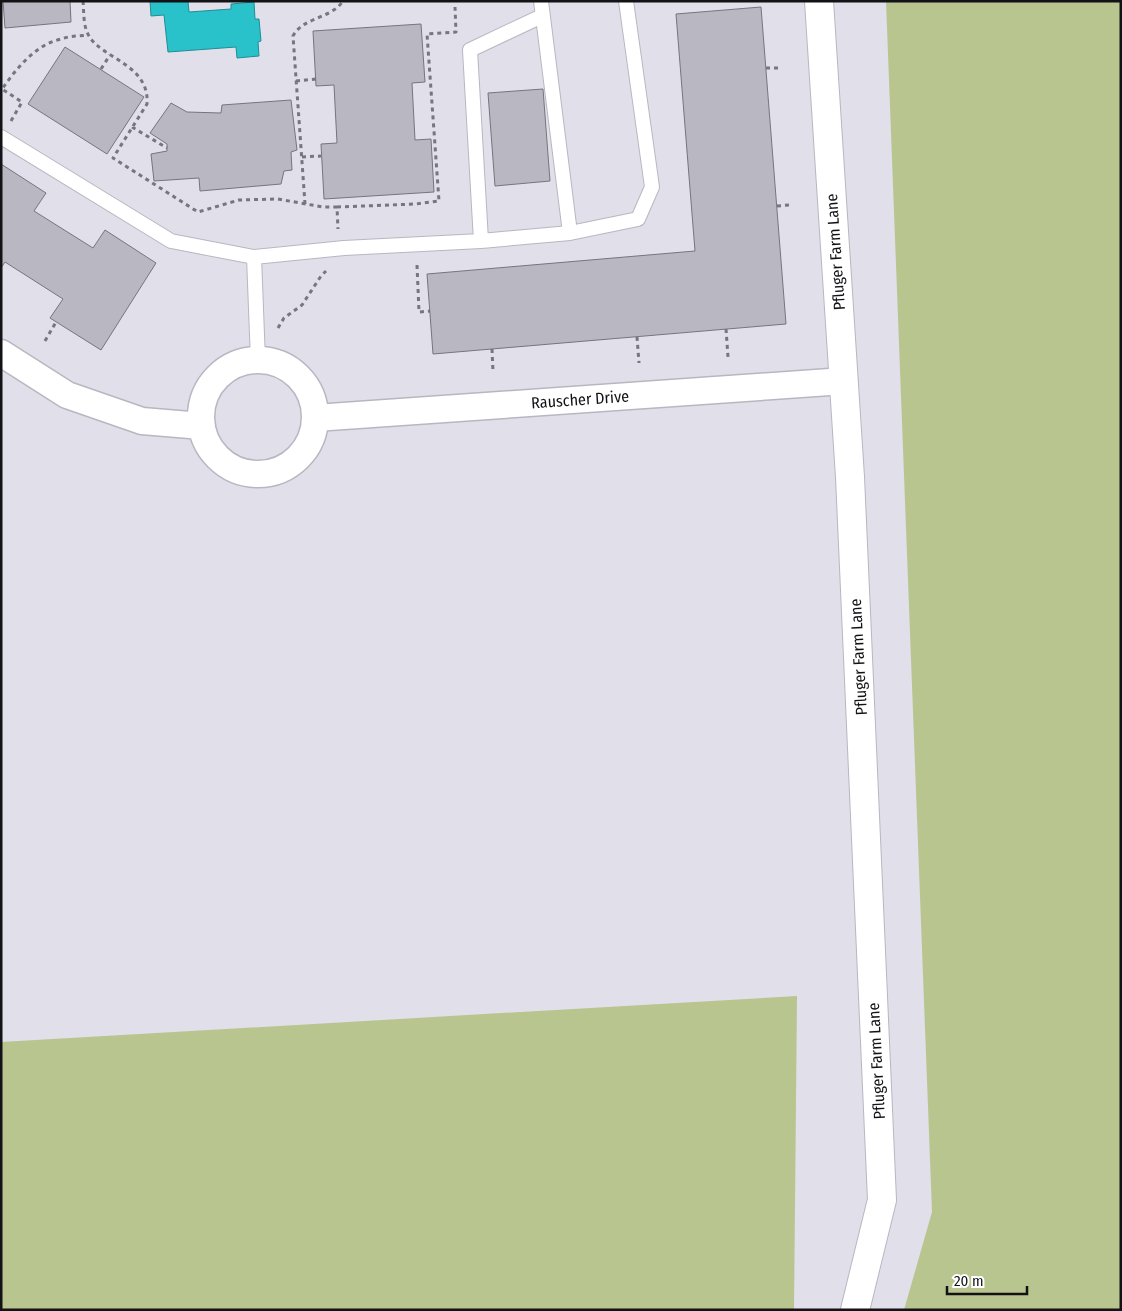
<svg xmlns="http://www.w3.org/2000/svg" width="1122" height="1311" viewBox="0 0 1122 1311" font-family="'Fira Sans Condensed',sans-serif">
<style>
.green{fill:#b8c58f}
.water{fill:#29c1ca;stroke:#228d94}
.building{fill:#b9b8c2;stroke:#76757e}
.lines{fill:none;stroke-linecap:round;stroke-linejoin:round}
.lane-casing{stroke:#b7b7c2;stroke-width:16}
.street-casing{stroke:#b7b7c2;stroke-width:29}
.secondary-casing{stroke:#b7b7c2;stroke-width:30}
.path{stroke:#76767d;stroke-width:3;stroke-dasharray:4 4;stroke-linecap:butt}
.lane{stroke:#fff;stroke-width:14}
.street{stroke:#fff;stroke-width:26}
.secondary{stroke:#fff;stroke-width:28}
.labels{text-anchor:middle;stroke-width:4.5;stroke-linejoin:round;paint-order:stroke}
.street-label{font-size:16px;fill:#131317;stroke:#fff}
</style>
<rect width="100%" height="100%" fill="#e0dfea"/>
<!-- green -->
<path class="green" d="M886,1h235v1309h-217l28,-98z
M797,996l-3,314h-793v-268z"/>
<!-- water -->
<path class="water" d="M150,1h38l1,11 42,-3v-5l23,-2 1,17h4l2,22 -3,1 1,14 -22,2 -1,-11 -68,5 -4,-37 -13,1z"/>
<!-- building -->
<path class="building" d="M3,1h67l1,21 -66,6z
M761,7l25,317 -353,30 -6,-80 268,-23 -19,-237z
M421,24l4,58 -13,1 3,57 16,-1 3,53 -110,7 -3,-55 16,-1 -3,-58 -18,1 -3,-55z
M65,47l79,50 -37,57 -79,-50z
M543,89l7,92 -55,5 -7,-93z
M291,100l6,50 -6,2 1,18 -8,1 -3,13 -81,7 -1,-13 -45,3 -3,-27 16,-3v-7l-17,-11 21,-30 16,9 34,1 1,-8z
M1,164l45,29 -12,18 59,37 12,-18 51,33 -55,87 -51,-32 13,-19 -58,-37 -4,6z"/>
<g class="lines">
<defs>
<path id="lane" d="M541,1l29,232
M1,137l170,104 83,16 90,-9 137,-7 89,-8 68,-14 14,-32 -26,-186
M481,241l-11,-191 72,-34
M254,257l4,104"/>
<path id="street" d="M1,353l66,42 75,26 60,5
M201 417a57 57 0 1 1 114 0a57 57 0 1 1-114 0Z
M315,418l529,-37"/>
<path id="secondary" d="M819,1l31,476 32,723 -27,110"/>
</defs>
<!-- lane casing -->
<use href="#lane" class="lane-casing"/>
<!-- street casing -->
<use href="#street" class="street-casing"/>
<!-- secondary casing -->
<use href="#secondary" class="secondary-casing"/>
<!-- path -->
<path class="path" d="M83,1c1,12 0,25 6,35 4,7 10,11 17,16 20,13 43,24 41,52l-34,54 85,54 41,-12 39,-1 45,8h14l1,22
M766,68h15
M101,69l9,-14
M296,81l20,-2
M11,121l11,-19 -20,-13c15,-21 33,-44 59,-50 8,-3 18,-3 27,-4
M132,127l35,21
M302,157l19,-1
M305,204l-12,-168c10,-19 38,-17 50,-35
M777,206l12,-1
M337,207l79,-3 23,-3 -12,-167 29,-2 -1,-25
M417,265l2,47 11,-1
M278,328l6,-10 18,-13 19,-29 5,-5
M726,329l2,28
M637,337l2,26
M45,341l11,-19
M492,349l1,23"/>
<!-- lane -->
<use href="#lane" class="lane"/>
<!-- street -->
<use href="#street" class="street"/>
<!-- secondary -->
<use href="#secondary" class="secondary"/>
</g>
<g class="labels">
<!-- street labels -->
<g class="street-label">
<text transform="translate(835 252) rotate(-94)" y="6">Pfluger Farm Lane</text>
<text transform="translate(580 399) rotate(-4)" y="6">Rauscher Drive</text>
<text transform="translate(858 657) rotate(-93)" y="6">Pfluger Farm Lane</text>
<text transform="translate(876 1061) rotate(-93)" y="6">Pfluger Farm Lane</text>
</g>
</g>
<!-- border -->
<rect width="1122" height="1311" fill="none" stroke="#131317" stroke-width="5"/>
<!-- scale -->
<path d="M947 1286v8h80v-8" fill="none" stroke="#131317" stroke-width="2.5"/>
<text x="954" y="1286" font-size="15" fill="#131317" stroke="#ffffff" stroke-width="4" paint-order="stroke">20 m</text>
</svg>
